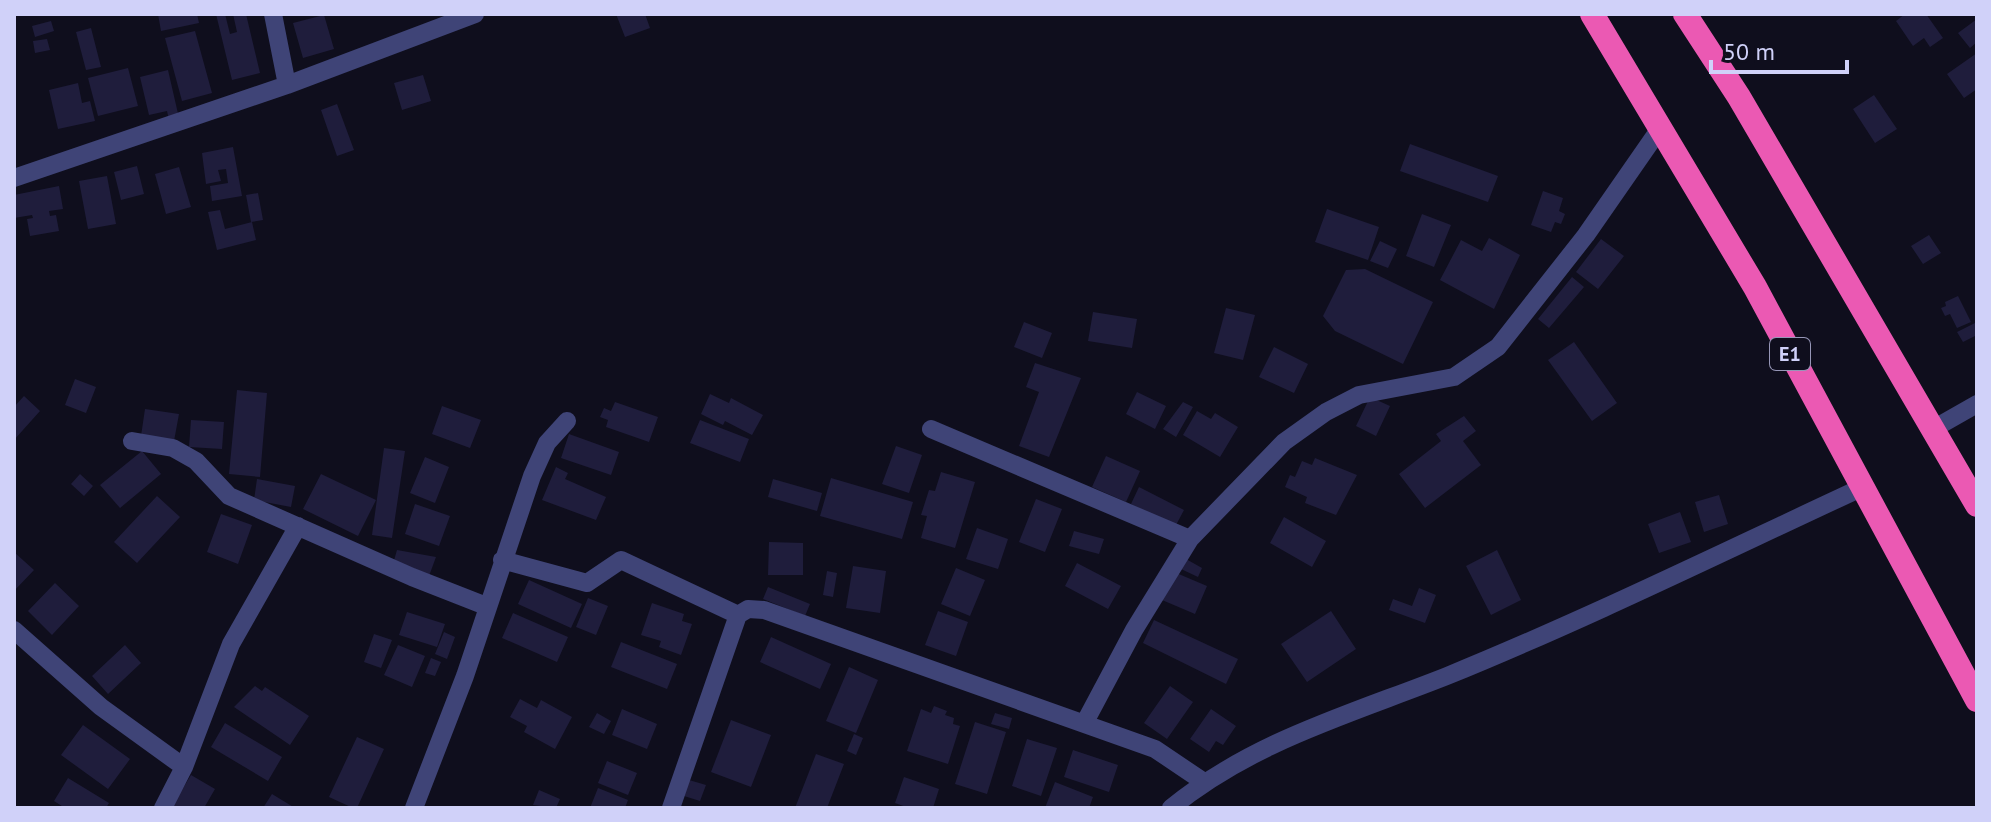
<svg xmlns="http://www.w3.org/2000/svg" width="1991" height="822" viewBox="0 0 1991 822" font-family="'PT Sans',sans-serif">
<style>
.building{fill:#1f1d3c}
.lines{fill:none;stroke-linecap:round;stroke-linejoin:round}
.minor{stroke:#3f4477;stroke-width:18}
.highway{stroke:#eb59b3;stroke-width:24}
.labels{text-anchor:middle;stroke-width:8;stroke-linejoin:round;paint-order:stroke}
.shield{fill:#0f0e1d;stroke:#9696b7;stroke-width:2}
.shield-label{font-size:20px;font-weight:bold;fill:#d0d1f9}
</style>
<rect width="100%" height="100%" fill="#0f0e1d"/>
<!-- building -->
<path class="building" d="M158,14h39l2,9 -38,8z
M216,14h9l5,20 7,-2 -4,-18h13l14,59 -28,7z
M616,14h29l5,14 -25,9z
M1905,14h21l17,24 -13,9 -6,-9 -11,8 -17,-25z
M324,15l10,34 -31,9 -10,-35z
M1977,19v23l-7,6 -12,-15z
M51,21l3,10 -19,6 -3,-11z
M91,28l10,39 -15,3 -10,-38z
M195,31l17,62 -30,8 -17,-63z
M47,39l3,11 -15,3 -2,-12z
M1977,53v36l-13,9 -17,-24z
M128,68l10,38 -40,10 -10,-38z
M168,70l11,48 -10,2 -2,-9 -18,4 -9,-38z
M423,75l8,26 -29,9 -8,-27z
M78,83l4,20 8,-2 5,20 -37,8 -9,-39z
M1874,95l23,34 -22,14 -22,-34z
M337,104l17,46 -17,6 -16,-46z
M1410,144l88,32 -10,26 -88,-31z
M233,147l9,49 -30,5 -2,-15 18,-3 -2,-14 -8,1 3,11 -15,3 -4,-31z
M137,166l7,28 -23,6 -7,-28z
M179,167l12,40 -25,7 -11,-40z
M107,176l9,48 -28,5 -9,-48z
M59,186l4,23 -14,2 1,5 6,-1 3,16 -29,5 -3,-17 6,-1 -1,-3 -18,3v-23z
M1543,191l20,7 -4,13 6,3 -4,10 -6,-2 -4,10 -20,-7z
M258,193l5,27 -12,2 -5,-27z
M1327,209l52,18 -11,33 -53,-18z
M220,210l5,19 27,-7 4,18 -39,10 -9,-38z
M1422,214l29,11 -17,42 -28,-11z
M1929,235l12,18 -18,11 -12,-18z
M1489,238l31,17 -26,54 -54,-29 21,-40 21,11z
M1601,239l23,17 -26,33 -22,-17z
M1380,241l17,8 -9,19 -18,-7z
M1365,269l68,33 -30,62 -68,-33 -12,-15 23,-46z
M1572,277l12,10 -35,41 -11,-9z
M1958,296l13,26 -14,6 -7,-14 -5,2 -4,-8 5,-2 -1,-4z
M1226,308l29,7 -12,45 -29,-7z
M1093,312l44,7 -5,29 -44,-7z
M1024,322l28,11 -10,25 -28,-11z
M1977,322v13l-14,7 -6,-10z
M1574,342l43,61 -25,18 -44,-61z
M1274,347l34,17 -14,29 -35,-16z
M1035,363l46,15 -32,79 -30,-11 20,-54 -13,-5z
M75,379l21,8 -10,26 -21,-8z
M237,390l30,3 -7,84 -31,-3z
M1137,392l29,14 -11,23 -29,-15z
M710,394l19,9 2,-5 32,17 -11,20 -27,-14 -2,4 -22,-11z
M24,396l16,15 -26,29v-33z
M1370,397l20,9 -14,30 -20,-10z
M615,402l43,15 -9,25 -43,-15 2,-7 -8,-3 4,-9 7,3z
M1183,402l10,5 -17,30 -13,-8z
M442,406l39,14 -11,28 -38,-14z
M145,409l34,5 -5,27 -33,-5z
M1197,411l14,8 4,-6 23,14 -18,30 -37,-22z
M1464,416l12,15 -13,10 18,24 -56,43 -26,-34 42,-33 -5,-7z
M191,420l33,2 -2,27 -33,-2z
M700,420l49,19 -9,23 -50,-19z
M569,434l50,18 -8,23 -50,-17z
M896,446l26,9 -13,38 -27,-9z
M384,448l21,3 -13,87 -20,-3z
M142,451l19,23 -41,34 -20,-23z
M1106,456l34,15 -14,31 -34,-15z
M425,457l24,10 -14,36 -25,-10z
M1315,458l42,17 -21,40 -31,-12 2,-6 -22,-10 5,-12 5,2 7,-16 10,4z
M556,467l12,6 -3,6 41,18 -10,23 -54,-20z
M941,472l34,10 -20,66 -34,-10 6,-22 -6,-1 8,-25 6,1z
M80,474l13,12 -9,10 -13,-12z
M321,474l55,26 -18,36 -55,-27z
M831,478l82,24 -11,37 -82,-23z
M257,479l38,7 -4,21 -37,-7z
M773,479l49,14 -5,18 -49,-14z
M1139,487l45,23 -9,17 -44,-23z
M1719,495l9,29 -24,8 -9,-30z
M157,496l23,21 -43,46 -23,-21z
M1036,499l26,10 -17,43 -26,-10z
M415,504l35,12 -11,30 -34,-12z
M1680,512l11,30 -32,11 -11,-29z
M221,514l31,11 -14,39 -31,-12z
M1284,517l42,24 -14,26 -42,-24z
M977,528l31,11 -10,30 -32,-10z
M1074,531l30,8 -5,15 -30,-8z
M769,542l34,1v32h-35z
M397,550l39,7 -7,19 -36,-12z
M1497,550l24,50 -30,15 -25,-49z
M14,552l20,18 -20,21z
M1186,559l16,9 -4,9 -17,-8z
M1077,563l44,23 -13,23 -43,-23z
M853,566l33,5 -6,42 -34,-5z
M956,568l29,12 -15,36 -29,-12z
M827,571l10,2 -4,24 -10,-2z
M1174,572l33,14 -12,28 -33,-14z
M529,580l53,24 -11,24 -53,-24z
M55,583l24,23 -27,29 -24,-24z
M768,587l42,17 -5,12 -42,-17z
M1419,588l17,7 -11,28 -36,-13 4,-11 19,7z
M588,598l20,8 -12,29 -20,-8z
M652,603l32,11 -2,7 10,3 -11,31 -22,-8 2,-6 -20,-6z
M938,611l30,11 -12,34 -31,-11z
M1331,611l25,38 -49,33 -26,-38z
M407,612l38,12 -8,23 -38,-12z
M513,613l55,24 -11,25 -55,-24z
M1154,620l84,39 -12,25 -83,-41z
M444,632l11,5 -8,22 -12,-5z
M374,634l18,6 -11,28 -17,-6z
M771,637l60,27 -11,25 -60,-27z
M621,642l56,22 -10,25 -56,-22z
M125,645l16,18 -33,31 -16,-18z
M398,645l27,11 -13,31 -28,-12z
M431,658l10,4 -6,14 -10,-3z
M849,667l29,13 -22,53 -30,-12z
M255,686l7,5 3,-4 44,29 -19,29 -56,-38z
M1170,686l23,16 -26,37 -23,-16z
M520,699l17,9 4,-8 31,17 -17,32 -31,-17 3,-6 -17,-9z
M934,706l13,5 -2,4 9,3 -1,6 7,2 -12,38 -41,-13 14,-42 10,4z
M622,709l35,15 -10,25 -35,-14z
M1211,709l25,17 -13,19 -7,-4 -7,11 -19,-13z
M597,713l14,8 -7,13 -15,-7z
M995,713l17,5 -3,11 -18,-5z
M731,720l40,15 -20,52 -40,-15z
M975,722l31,10 -19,62 -32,-10z
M225,723l57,34 -14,24 -57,-34z
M83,725l47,34 -22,30 -47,-34z
M854,734l9,4 -7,17 -9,-4z
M357,737l27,12 -27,59h-4l-24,-11z
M1027,739l30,9 -16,48 -29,-10z
M1073,750l45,15 -9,27 -45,-15z
M816,754l28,10 -17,44h-32z
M607,761l30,12 -9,22 -30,-12z
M191,775l24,14 -11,19h-33z
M904,777l35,12 -6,19h-24l-14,-5z
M68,778l41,25 -3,5h-41l-11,-7z
M689,780l17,5 -6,16 -16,-5z
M1055,782l38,15 -4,11h-44z
M598,788l30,12 -3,8h-35z
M539,790l21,9 -4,9 -23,-3z
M272,794l23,14h-32z"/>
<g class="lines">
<!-- minor -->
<path class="minor" d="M273,14l14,71
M14,178l273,-93 188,-71
M931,429l259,110
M1933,429l44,-25
M132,441l41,7 23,13 33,35 183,81 74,29
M502,560l85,23 34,-23 117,55
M14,630l87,77 83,60
M1085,722l49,-92 56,-91 94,-97 42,-30 33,-17 95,-18 44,-30 88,-112 75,-108
M163,808l21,-41 47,-123 67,-118
M414,808l51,-132 67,-200 15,-33 20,-22
M671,808l67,-193 10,-6 16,1 391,139 49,33
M1171,808c82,-67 180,-94 276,-132 140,-57 276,-124 414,-188"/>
<!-- highway -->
<path class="highway" d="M1592,14l163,273 222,413
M1685,14l54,83 238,408"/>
</g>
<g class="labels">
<!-- shield labels -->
<rect class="shield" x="1770" y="338" width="40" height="32" rx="6"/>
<g class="shield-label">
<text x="1790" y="361">E1</text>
</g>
</g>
<!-- border -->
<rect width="1991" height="822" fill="none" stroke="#d0d1f9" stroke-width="32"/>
<!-- scale -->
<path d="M1711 60v12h136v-12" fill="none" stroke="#d0d1f9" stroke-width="4"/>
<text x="1723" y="60" font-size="24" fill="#d0d1f9" stroke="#0f0e1d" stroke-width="6" paint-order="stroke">50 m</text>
</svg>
